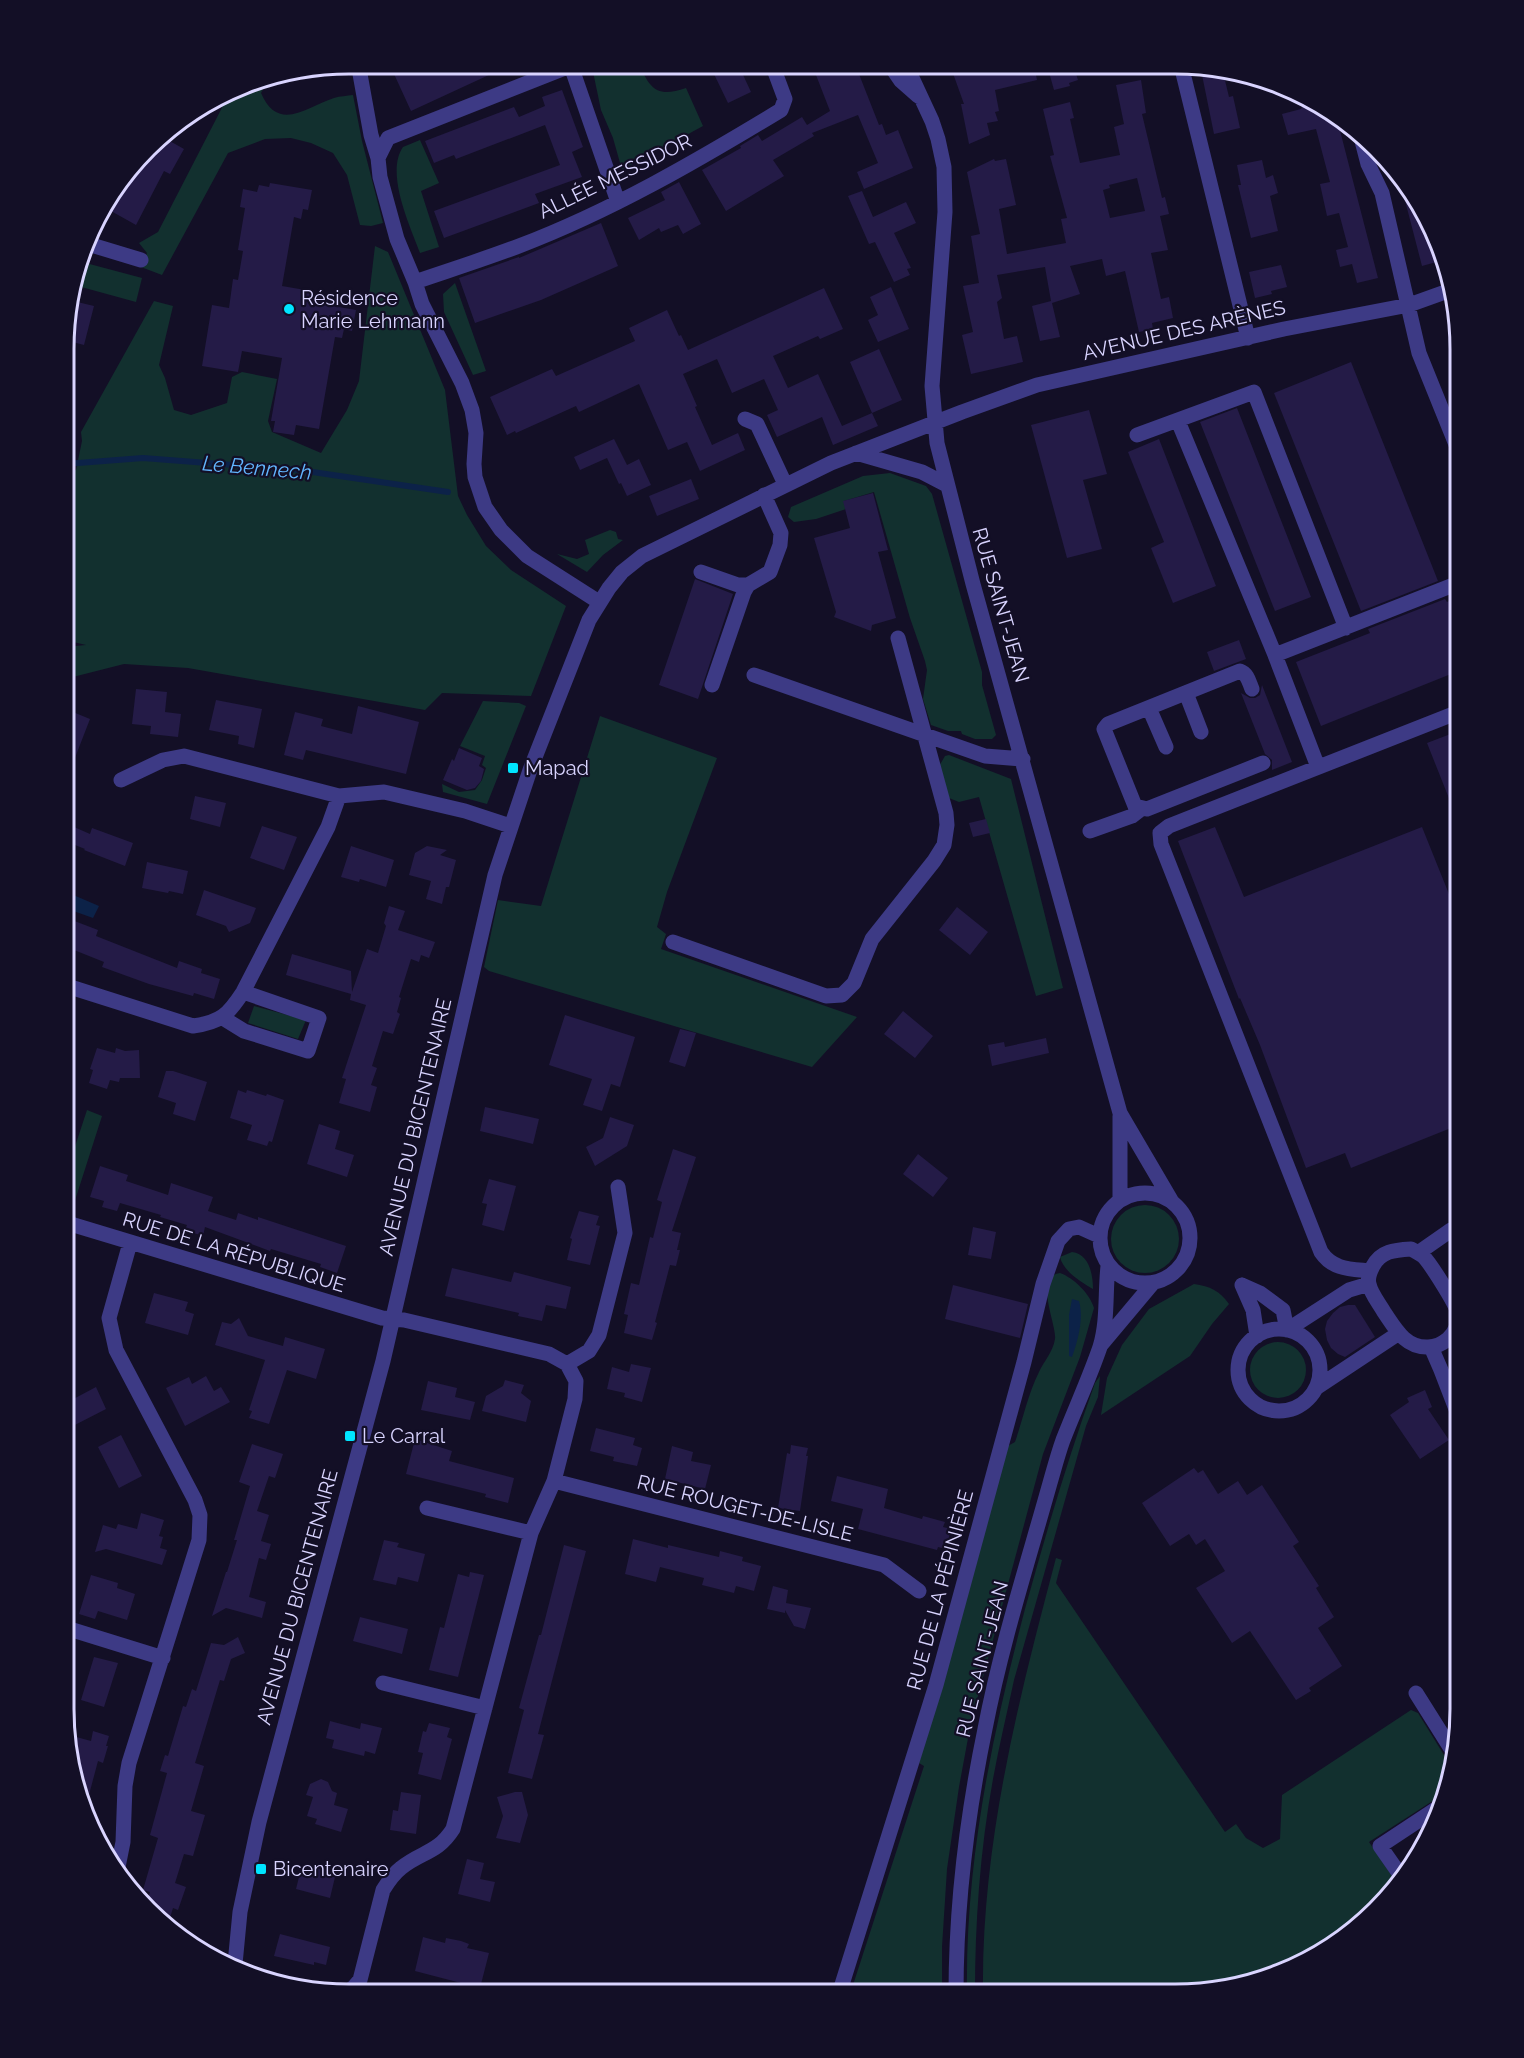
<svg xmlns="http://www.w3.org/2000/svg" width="1524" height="2058" viewBox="0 0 1524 2058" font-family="Raleway,sans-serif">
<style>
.green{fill:#12302f}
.water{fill:#0c2248}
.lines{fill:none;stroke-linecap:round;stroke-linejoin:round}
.stream{stroke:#0c2248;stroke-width:6}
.building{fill:#241b47;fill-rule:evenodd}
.minor{stroke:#3d3a85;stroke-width:15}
.poi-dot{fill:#00e5ff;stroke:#130f26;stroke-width:2}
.labels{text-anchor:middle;stroke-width:4.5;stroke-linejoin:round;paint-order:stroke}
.street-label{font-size:20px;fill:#d9d4ff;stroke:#130f26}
.poi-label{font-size:20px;fill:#d9d4ff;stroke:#130f26;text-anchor:start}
.water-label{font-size:21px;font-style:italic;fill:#62b6ff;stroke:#130f26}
.rim{fill:none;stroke:#d9d4ff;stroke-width:3}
</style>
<rect width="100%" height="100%" fill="#130f26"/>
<!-- green -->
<path class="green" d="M599,64h40c11,25 18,34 47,24l17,38 -81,44 -9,-32 -12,-28 -9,-43z
M270,76l-9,17c17,40 46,14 73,5 6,-2 13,-2 19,-3l9,46 21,82 -12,3 -11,-1 -13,-50 -14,-22 -22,-10 -20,-5 -26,1 -37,14 -66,122 -21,-8 6,-14 -8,-10 19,-11 71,-138 28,-16z
M420,140l19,43 -18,8 18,56 -19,6c-10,-27 -35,-80 -17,-106z
M375,246l13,6 57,138 13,106 9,19 19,31 25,24 55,36 -35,90 -89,-3 -17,17 -237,-42 -64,-4 -59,15v-32l21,-2 -21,-5v-169l11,-1 6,-29 -1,-9 73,-131 19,5 -14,59 6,13 9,32 17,5 36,-12 5,-26 10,-5 35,7 -9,42 4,11 49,21 26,-43 12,-29z
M82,262l60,16 -6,24 -62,-17z
M455,283l31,88 -13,4 -29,-63 -1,-18z
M890,473l36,13 6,8 50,178v13l14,50 -4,4h-17l-13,-5 -1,-3h-13l-17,-6 -8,-26 4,-29 -2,-9 -15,-43 -36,-126 -30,9 2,8 -30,10 -22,3 -6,-5 3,-10 72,-31z
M610,530l6,2 2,7 5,1 -20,15 -16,17 -30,-18 20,5 12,-5 -4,-14z
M483,701l36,2 7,3 -39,98 -44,-12 -1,-8 17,8 16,-2 7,-10 4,-12 -4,-3 3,-9 -25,-10z
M600,716l117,42 -50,134 -10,35 9,7 -5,15 196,68 -45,50 -323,-96 -5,-4 14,-67 43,6z
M949,755l62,24 52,209 -27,8 -57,-199 -20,5 -10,-4 -11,-30 7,-12z
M254,1006l52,14 -8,19 -50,-16z
M87,1110l15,6 -32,100 -6,-2v-34z
M1111 1239a34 34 0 1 1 68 0a34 34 0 1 1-68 0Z
M1072,1252c17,2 21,22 21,37 -12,-7 -30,-18 -33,-32z
M1060,1273c14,5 30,21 34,35l-14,49 -37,97 -72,268 -12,65 -12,82 -5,78v47h-84l-5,-9 71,-219 -5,-3 87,-316 9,-5c8,-23 13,-48 24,-70 5,-11 14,-20 16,-33 2,-14 -22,-63 5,-66z
M1194,1284c16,2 26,7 35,20l-17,20 -22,32 -89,59 6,-37 15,-33 27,-36z
M1250 1370a28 28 0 1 1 56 0a28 28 0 1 1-56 0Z
M1100,1376l-2,21 -12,29 -72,254c-7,33 -15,66 -21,99 -13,71 -18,144 -18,215h-8c-2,-131 25,-259 58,-385 21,-76 43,-151 70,-226z
M1056,1558l6,2 -6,23 169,249 11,-8 10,14 17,10 17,-9 2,-44 129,-85 7,3 34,55 -4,23 -79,51 29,43 -34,39 -62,41 -127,30 -192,-1c-2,-148 35,-293 73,-436z"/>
<!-- water -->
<path class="water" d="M71,894l28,12 -6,12 -28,-10z
M1072,1299l7,2c5,17 -1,39 -7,56l-3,-1v-41z"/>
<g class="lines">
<!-- stream -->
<path class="stream" d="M65,464l78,-6 156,12 149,22"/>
</g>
<!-- building -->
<path class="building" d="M389,63h126l-104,48z
M732,64h6l13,28 -23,11 -15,-31z
M831,64h24l24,61 3,-1 4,11 12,-5 15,38 -49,21 -7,-17 21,-9 -20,-48 -46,18 2,3 -41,24 11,16 -58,35 -24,-41 39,-22 -1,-2 18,-11 4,6 40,-24 5,8 23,-14 -14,-36 16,-7z
M950,65h84l3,15 -42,10 4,21 -4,1 3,9 -11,2 3,12 -21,9 -8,-40h3z
M1047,65h26l5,15 -9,3 1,3 -16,4z
M1200,65l22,3 7,29 4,-1 7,32 -26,6z
M1141,80l5,33 -4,1 20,84 3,-1 4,17 -9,2 8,34 -17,3 10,46 8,-2 4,21 -21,5 1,6 -14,3 -14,-61 -19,5 -4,-17 -32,7 10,28 -28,9 8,34 -20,4 -8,-35 19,-5 -6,-34 -48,8 5,23 -5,4 7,37 13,-3 6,26 -52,12 -9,-39 11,-3 -10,-46 16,-3 -8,-47 9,-2 -13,-62 27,-13 1,2 11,-2 10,46 -17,4 8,45 59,-11 -5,-24 6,-1 -17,-62 4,-1 -11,-46 27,-7 4,16 -4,1 10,44 40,-8 -6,-28 10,-3 -8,-39zM1137,178l8,33 -35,7 -7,-28 7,-2 -1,-3z
M562,90l21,57 -11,5 10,25 -47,17 4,9 -95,35 -10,-27 126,-46 -15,-40 -89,34 -2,-4 -20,8 -9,-22 89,-34 5,10 26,-11 -3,-9z
M1307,98l29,17 42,163 -21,5 -5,-19 -12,3 -4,-17 12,-3 -9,-34 -12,3 -7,-32 10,-2 -14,-53 -28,6 -6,-21 19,-5z
M159,135l25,14 -14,25 -6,-3 -28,54 -25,-14 13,-26 4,2 15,-27 -3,-1z
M1262,160l4,18 7,-3 5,18 -8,3 8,35 -27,7 -13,-53h3l-4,-20z
M679,182l22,42 -18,10 -5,-9 -17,7 -2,-4 -20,12 -11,-22 37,-18 -4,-8z
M270,183l42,7 -4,20 -5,-1 -2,10 -7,-2 -12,69 29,5 -2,11 47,8 -4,21 -8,-2 -2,9 -7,-1 -16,92 -23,-4 -2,10 -21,-3 2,-11h-4l11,-63 -40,-7 -4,21 -36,-6 10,-61 17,3 4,-29 5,1 5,-29 -5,-1 7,-42 -5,-1 3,-18 14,3 2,-7 10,2z
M1401,185l30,37 9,39 -18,5z
M862,191l11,26 33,-15 10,21 -22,10 17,35 -4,1 3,6 -16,7 -19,-40 -6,2 -21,-48z
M601,223l17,43 -77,34 -66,23 -16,-45 60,-21v1z
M1281,265l6,22 -16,4 1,3 -17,4 -6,-26z
M891,287l18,42 -31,13 -10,-22 10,-5 -8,-18z
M824,288l19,41 -23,10 -2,-3 -45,20 15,32 30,-14 24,52 30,-13 6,13 -45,19 -11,-28 -45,20 -10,-22 11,-5 -14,-31 -32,14 -15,-34 -34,15 14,32 -2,1 17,38 26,-12 7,17 -45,21 -13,-29 -19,8 -29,-66 -60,28 -3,-6 -60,27 -1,-2 -8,4 -17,-38 62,-28 4,7 79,-35 -6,-13 38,-18 12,26 2,-1 7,15z
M69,300l25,6 -10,39 -19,-5v-29z
M879,349l23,51 -30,13 -22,-51z
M1351,362l87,219 -77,30 -87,-218z
M1237,408l74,189 -36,14 -75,-189z
M1089,410l18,64 -24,6 19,69 -35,9 -36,-133z
M614,439l13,26 12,-6 12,26 -24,11 -6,-13 -2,1 -12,-26 -27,12 -6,-13z
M1159,439l57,147 -43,17 -22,-55 13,-6 -36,-90z
M691,479l8,20 -42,17 -8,-20z
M873,493l15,57 -10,2 18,66 -24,7 -1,6 -37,-14 2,-5 -22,-74 36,-10 -7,-27z
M695,579l38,15 -35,105 -39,-14z
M1445,599l2,3 4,-2 10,25v45l-140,56 -25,-64 74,-29 -2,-4z
M1239,640l7,19 -32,12 -7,-19z
M1262,685l30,77 -20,8v-10l-7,-6 -24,-61 9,5h5l5,-3z
M136,689l31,3 -2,20 16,2 -3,23 -28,-3 1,-8 -19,-2z
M216,700l46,9 -8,39 -16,-4 1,-8 -30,-6z
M358,706l61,16 -13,52 -100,-24 -3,10 -19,-5 11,-43 28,7 -2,7 31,8z
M68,710l22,9 -24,62 -1,-63z
M1461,730v96h-1l-33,-83z
M459,748l23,10 -3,8 5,3 -3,12 -6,7 -8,2 -24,-10 9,-21 2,2z
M195,796l31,7 -6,24 -30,-8z
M986,819l4,14 -17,4 -4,-14z
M65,823l25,11 2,-6 41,15 -8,23 -41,-16 1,-1 -20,-8z
M262,826l35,11 -13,33 -34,-12z
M1215,827l29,70 178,-70 39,97v200l-110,44 -6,-15 -39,15 -46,-123 -20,-47 -1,1 -61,-158z
M351,846l43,14 -8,27 -26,-8 -1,3 -18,-5z
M427,846l20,4 -7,5 16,5 -7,27h-3l-4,17 -16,-5 5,-18 -22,-6 6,-22z
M147,862l41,9 -5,23 -14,-3 -1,2 -26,-5z
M204,890l52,18 -6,15 -21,9 -3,-6 -30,-11z
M389,906l16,5 -7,19 37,12 -6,16 -8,-3 -2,7 -8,-3 -12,38 2,1 -4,14 3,2 -7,20 -10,-3 -11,35 5,2 -6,17 6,2 -7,25 -31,-9 7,-24 -4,-1 24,-73 -16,-5 1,-6 -65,-19 6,-21 59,17 1,21 15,-43 11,4 8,-27 -2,-3z
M957,907l31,25 -18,23 -31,-25z
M64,917l34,13 -2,6 81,32 2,-7 23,8 -1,4 19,6 -6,20 -20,-6 -1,3 -44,-12 -47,-17 2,-5 -40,-16z
M903,1011l30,25 -18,22 -31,-24z
M565,1015l70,22 -15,50 -9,-3 -9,27 -19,-6 9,-26 -43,-14z
M680,1029l16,4 -11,34 -16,-5z
M1046,1038l3,15 -57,13 -4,-21 16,-3 1,5z
M97,1048l18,5 1,-5 9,3 14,-1 1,28h-20l-1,4 -9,-2 -3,9 -18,-6 4,-13 -3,-1z
M166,1071h7l34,11 -12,39 -22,-7 3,-11 -18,-6z
M238,1090l8,3 1,-3 19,6 1,-2 17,6 -12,42 -3,-1 -2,5 -20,-6 5,-15 -22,-7z
M485,1107l54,12 -6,25 -53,-13z
M610,1117l24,8 -7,21 -32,20 -9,-19 17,-9z
M319,1124l21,7 -5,18 19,6 -7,22 -40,-13z
M673,1149l23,8 -24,74 9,2 -4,17h3l-4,16 -6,-1 -15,57 2,1 -5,17 -28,-7 4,-18 -4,-1 7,-31 8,2 11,-48 3,1 9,-36 -5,-2z
M918,1154l30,24 -15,19 -30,-23z
M100,1166l28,9 -2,6 42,14 3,-12 42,14 -5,14 28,9 2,-7 20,7v-3l88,29 -9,27 -17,-6 1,-3 -50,-15 -1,2 -65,-24 -2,9 -18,-6 2,-5 -27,-8 1,-2 -41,-12 -3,8 -15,-4 2,-6 -14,-4z
M489,1179l27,7 -12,45 -22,-6 5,-21 -5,-1z
M579,1211l20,5 -3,9 4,1 -10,39 -23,-5 5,-21 -2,-1z
M973,1227l23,5 -5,27 -23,-4z
M452,1268l59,14 3,-10 57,15 -5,22 -20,-4 -4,16 -24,-5 1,-3 -74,-17z
M953,1285l75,19 -8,34 -75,-19z
M154,1293l34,9 -3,9 9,3 -6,21 -43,-12z
M1348,1305h7l20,32 -30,20 -7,-3 -7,-6 -4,-8 -2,-11 2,-8 6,-8 7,-6z
M239,1318l9,18 35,10 2,-9 40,12 -9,30 -29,-9 -18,54 -20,-6 3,-7 -3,-1 16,-50 -50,-15 7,-23 9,2z
M631,1364l20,4 -9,34 -18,-5 1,-4 -18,-4 5,-22 17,5z
M206,1376l8,15 7,-4 9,15 -45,24 -19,-38 23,-11 3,7z
M505,1380l19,5 -3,8 10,8 -5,21 -44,-11 4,-15 17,-10z
M428,1381l29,7 -2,9 20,5 -5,18 -49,-10z
M96,1387l10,22 -37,19 -5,-9v-15z
M1425,1390l7,17 -4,2 21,31 -29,19 -30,-44 19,-13 -2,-4z
M596,1428l39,10 -2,7 9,3 -5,18 -24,-5 1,-4 -24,-6z
M121,1435l21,41 -23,12 -21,-41z
M415,1439l37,12 -3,10 65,17 -6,25 -23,-6 1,-3 -80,-20z
M252,1444l31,10 -8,24 -6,-2 -12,35 12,4 -8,26 10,3 -5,16 -7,-2 -10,39 17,5 -4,16 -36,-10 -14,8 14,-44h1l10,-32h-3l16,-54 -11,-4z
M791,1445l17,3 -2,8h2l-8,55 -22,-3 9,-55 3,1z
M672,1446l21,6 -2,9 20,4 -6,24 -40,-10z
M1194,1468l4,5 5,-3 15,24 20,-13 9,14 15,-10 37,57 -6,4 26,40 -3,2 18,29 -16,11 24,38 -33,22 2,3 -15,9 -46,-69 -18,12 -36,-55 29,-17 -20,-32 -9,6 -7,-11 -19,12 -28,-43z
M837,1476l51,13 -4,19 38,11 1,-3 22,6 -2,5 8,2 -5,20 -8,-2 -1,3 -79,-21 5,-20 -32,-8z
M141,1513l23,7 -5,16 4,1 -3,11 7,2 -5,15 -56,-16 -11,3 8,-27 13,4 2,-5 19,5z
M633,1539l35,9v-3l51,12 1,-6 23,6 -1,4 19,5 -7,25 -18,-5 -2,7 -32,-8 2,-7 -44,-11 -4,15 -31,-8z
M384,1540l15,3 -2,4 28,7 -7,28 -20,-5 -2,8 -23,-5z
M564,1545l22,6 -48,183 6,1 -12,44 -24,-6 16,-63 -5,-2 20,-73h2z
M470,1572l14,3 -26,102 -29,-7 11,-43 4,1 14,-54 11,3z
M91,1575l27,8 -1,5 18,6 -8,26 -29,-9 -3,8 -16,-5z
M773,1586l15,4 -2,13 25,5 -6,21 -11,-3 -9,-16v3l-18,-4z
M360,1617l48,12 -6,25 -49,-13z
M238,1637l7,16 -14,6 -7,22 -4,-1 -25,83 9,3 -13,45 14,4 -12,41 -9,-2 -9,29 11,4 -8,23 -5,-2 -6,19 -22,-20 5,-15 -7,-2 15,-52 -8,-3 17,-62 -7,-2 5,-16 3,1 15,-50 3,1 6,-18 4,2 15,-48 13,2z
M94,1657l24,6 -14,44 -23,-7z
M330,1721l30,8 1,-6 21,5 -7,26 -10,-3 -1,5 -32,-8 2,-8 -8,-2z
M429,1723l21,5 -3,9 5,2 -11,41 -23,-6 5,-21 -5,-1 5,-21 3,1z
M93,1731l16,5 -3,10h2l-5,17 -5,-2 -12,45 -17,-71 22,6z
M321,1779l7,3 4,9 5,2 -3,12 14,4 -7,23 -26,-8 2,-5 -10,-3 6,-19 -7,-2 4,-11z
M401,1792l20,3 -5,39 -26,-4 3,-20 5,1z
M515,1792h7l6,23 -8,28 -24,-5 7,-22 -6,-19z
M467,1859l17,4 -4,16 15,3 -5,20 -32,-8z
M302,1865l34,8 -6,25 -34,-9z
M280,1934l50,13 -4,18 -12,-3v3l-40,-9z
M423,1937l22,6 1,-5 15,3 8,3 -2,4 22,5 -9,35 -65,-17z"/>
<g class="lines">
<!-- minor -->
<path class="minor" d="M358,63l13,72 7,23
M575,64l-187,74 -10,20 2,19 17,62 18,43 7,22 40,79 10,27 4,23 -2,31 1,13 10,30 16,23 26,26 72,46
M890,65l11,16 17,15
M906,65l26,56 6,18 6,28 1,45 -13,174 5,57 36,141 147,529 51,87
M1181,65l67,273
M571,66l47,136
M1361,137l7,27 14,29 37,160 42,104
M88,244l53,16
M415,282c35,-12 70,-23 104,-36 92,-35 178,-85 262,-136l4,-11 -13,-35
M745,419l12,5 28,60
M1178,421l97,234 43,112
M1137,435l117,-43 92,236
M856,453l66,19 25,13
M701,572l37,13h10
M1275,655l186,-73
M754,675l231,81 38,3
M712,685l32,-93 4,-7 22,-13 10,-27 1,-12 -17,-38
M1252,689c-3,-7 -4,-15 -12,-18l-132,53 -4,5 31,77 12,3 116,-46
M1186,693l15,39
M1149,708l17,39
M121,780l42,-20 21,-4 155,40
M1090,831l42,-15 9,-7
M673,942l153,54 16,-1 12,-12 18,-44 62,-78 10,-16 3,-20 -1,-12 -48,-175
M64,985l129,41c28,-4 35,-11 50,-34l85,-165 11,-31 45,-4 81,19 45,15
M223,1018l21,13 64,20 11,-33 -76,-26
M1100 1238a45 45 0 1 1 90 0a45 45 0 1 1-90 0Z
M1120,1200v-84
M64,1222l318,96 22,2 145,34 18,10 9,17 -1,18 -21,82 -23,52 -78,296c-16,25 -31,22 -52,39 -8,6 -13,14 -18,22l-23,90 -6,7 -8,6
M1411,1249c4,2 8,4 12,7 7,7 34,49 35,58 1,9 -3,19 -10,25 -6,5 -12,8 -20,8 -23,1 -33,-19 -44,-35 -5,-9 -13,-18 -15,-28 -2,-7 1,-12 4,-18 8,-15 21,-16 38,-17z
M1418,1253l33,-23 10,-3
M1370,1271c-19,-2 -37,-1 -49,-19l-160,-408 -1,-11 9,-7 292,-115
M1242,1285l18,8 23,17 4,20 62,-40 20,-6
M1242,1285l11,25 4,26
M1238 1370a41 41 0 1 1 82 0a41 41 0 1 1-82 0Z
M1101,1345l52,-62
M1431,1347l10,23 20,52
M567,1364l22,-13 10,-16 26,-102 -7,-46
M1316,1388l83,-55
M554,1481l330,84 35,26
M427,1508l104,25
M63,1627l100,31
M383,1683l102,25
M1416,1693l39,62
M117,1872l6,-30 2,-56 4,-23 70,-223 1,-25 -5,-15 -79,-150 -7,-32 21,-75
M1403,1879l-23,-33 65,-43
M235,1964l5,-52 19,-90 124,-461 112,-486 35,-105 59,-150 20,-32 13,-16 20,-16 189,-93 131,-51 75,-27 247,-56 125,-24 39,-14
M839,1994l97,-309 88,-323 19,-78 15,-43 11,-12 10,-2 20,9
M956,1994c0,-89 11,-178 29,-265 16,-83 42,-164 65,-246 4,-14 8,-29 13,-43 12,-31 26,-61 37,-93 8,-26 5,-54 8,-81"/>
</g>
<!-- markers -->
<g class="poi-dot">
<circle cx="289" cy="309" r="6"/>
<rect x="507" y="762" width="12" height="12" rx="3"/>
<rect x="344" y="1430" width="12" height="12" rx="3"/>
<rect x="255" y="1863" width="12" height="12" rx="3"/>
</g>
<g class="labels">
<!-- street labels -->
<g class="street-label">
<text transform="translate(615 176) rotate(-26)" y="7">ALLÉE MESSIDOR</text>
<text transform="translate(1184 330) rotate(-13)" y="7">AVENUE DES ARÈNES</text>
<text transform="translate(1001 605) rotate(74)" y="7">RUE SAINT-JEAN</text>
<text transform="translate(415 1127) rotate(-77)" y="7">AVENUE DU BICENTENAIRE</text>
<text transform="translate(234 1252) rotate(17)" y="7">RUE DE LA RÉPUBLIQUE</text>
<text transform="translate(745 1508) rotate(14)" y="7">RUE ROUGET-DE-LISLE</text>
<text transform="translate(940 1590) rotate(-75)" y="7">RUE DE LA PÉPINIÈRE</text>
<text transform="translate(297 1597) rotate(-75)" y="7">AVENUE DU BICENTENAIRE</text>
<text transform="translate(982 1659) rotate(-76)" y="7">RUE SAINT-JEAN</text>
</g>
<!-- poi labels -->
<g class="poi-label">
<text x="301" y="305">Résidence<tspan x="301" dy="23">Marie Lehmann</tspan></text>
<text x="525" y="775">Mapad</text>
<text x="362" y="1443">Le Carral</text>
<text x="273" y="1876">Bicentenaire</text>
</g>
<!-- water labels -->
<g class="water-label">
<text transform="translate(257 468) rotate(5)" y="7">Le Bennech</text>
</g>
</g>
<!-- crop -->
<path d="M0 0H1524V2058H0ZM349 74H1175A275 275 0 0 1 1450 349V1709A275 275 0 0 1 1175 1984H349A275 275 0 0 1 74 1709V349A275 275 0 0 1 349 74Z" fill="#130f26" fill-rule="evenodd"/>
<path class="rim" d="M349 74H1175A275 275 0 0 1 1450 349V1709A275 275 0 0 1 1175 1984H349A275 275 0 0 1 74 1709V349A275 275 0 0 1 349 74Z"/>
</svg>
